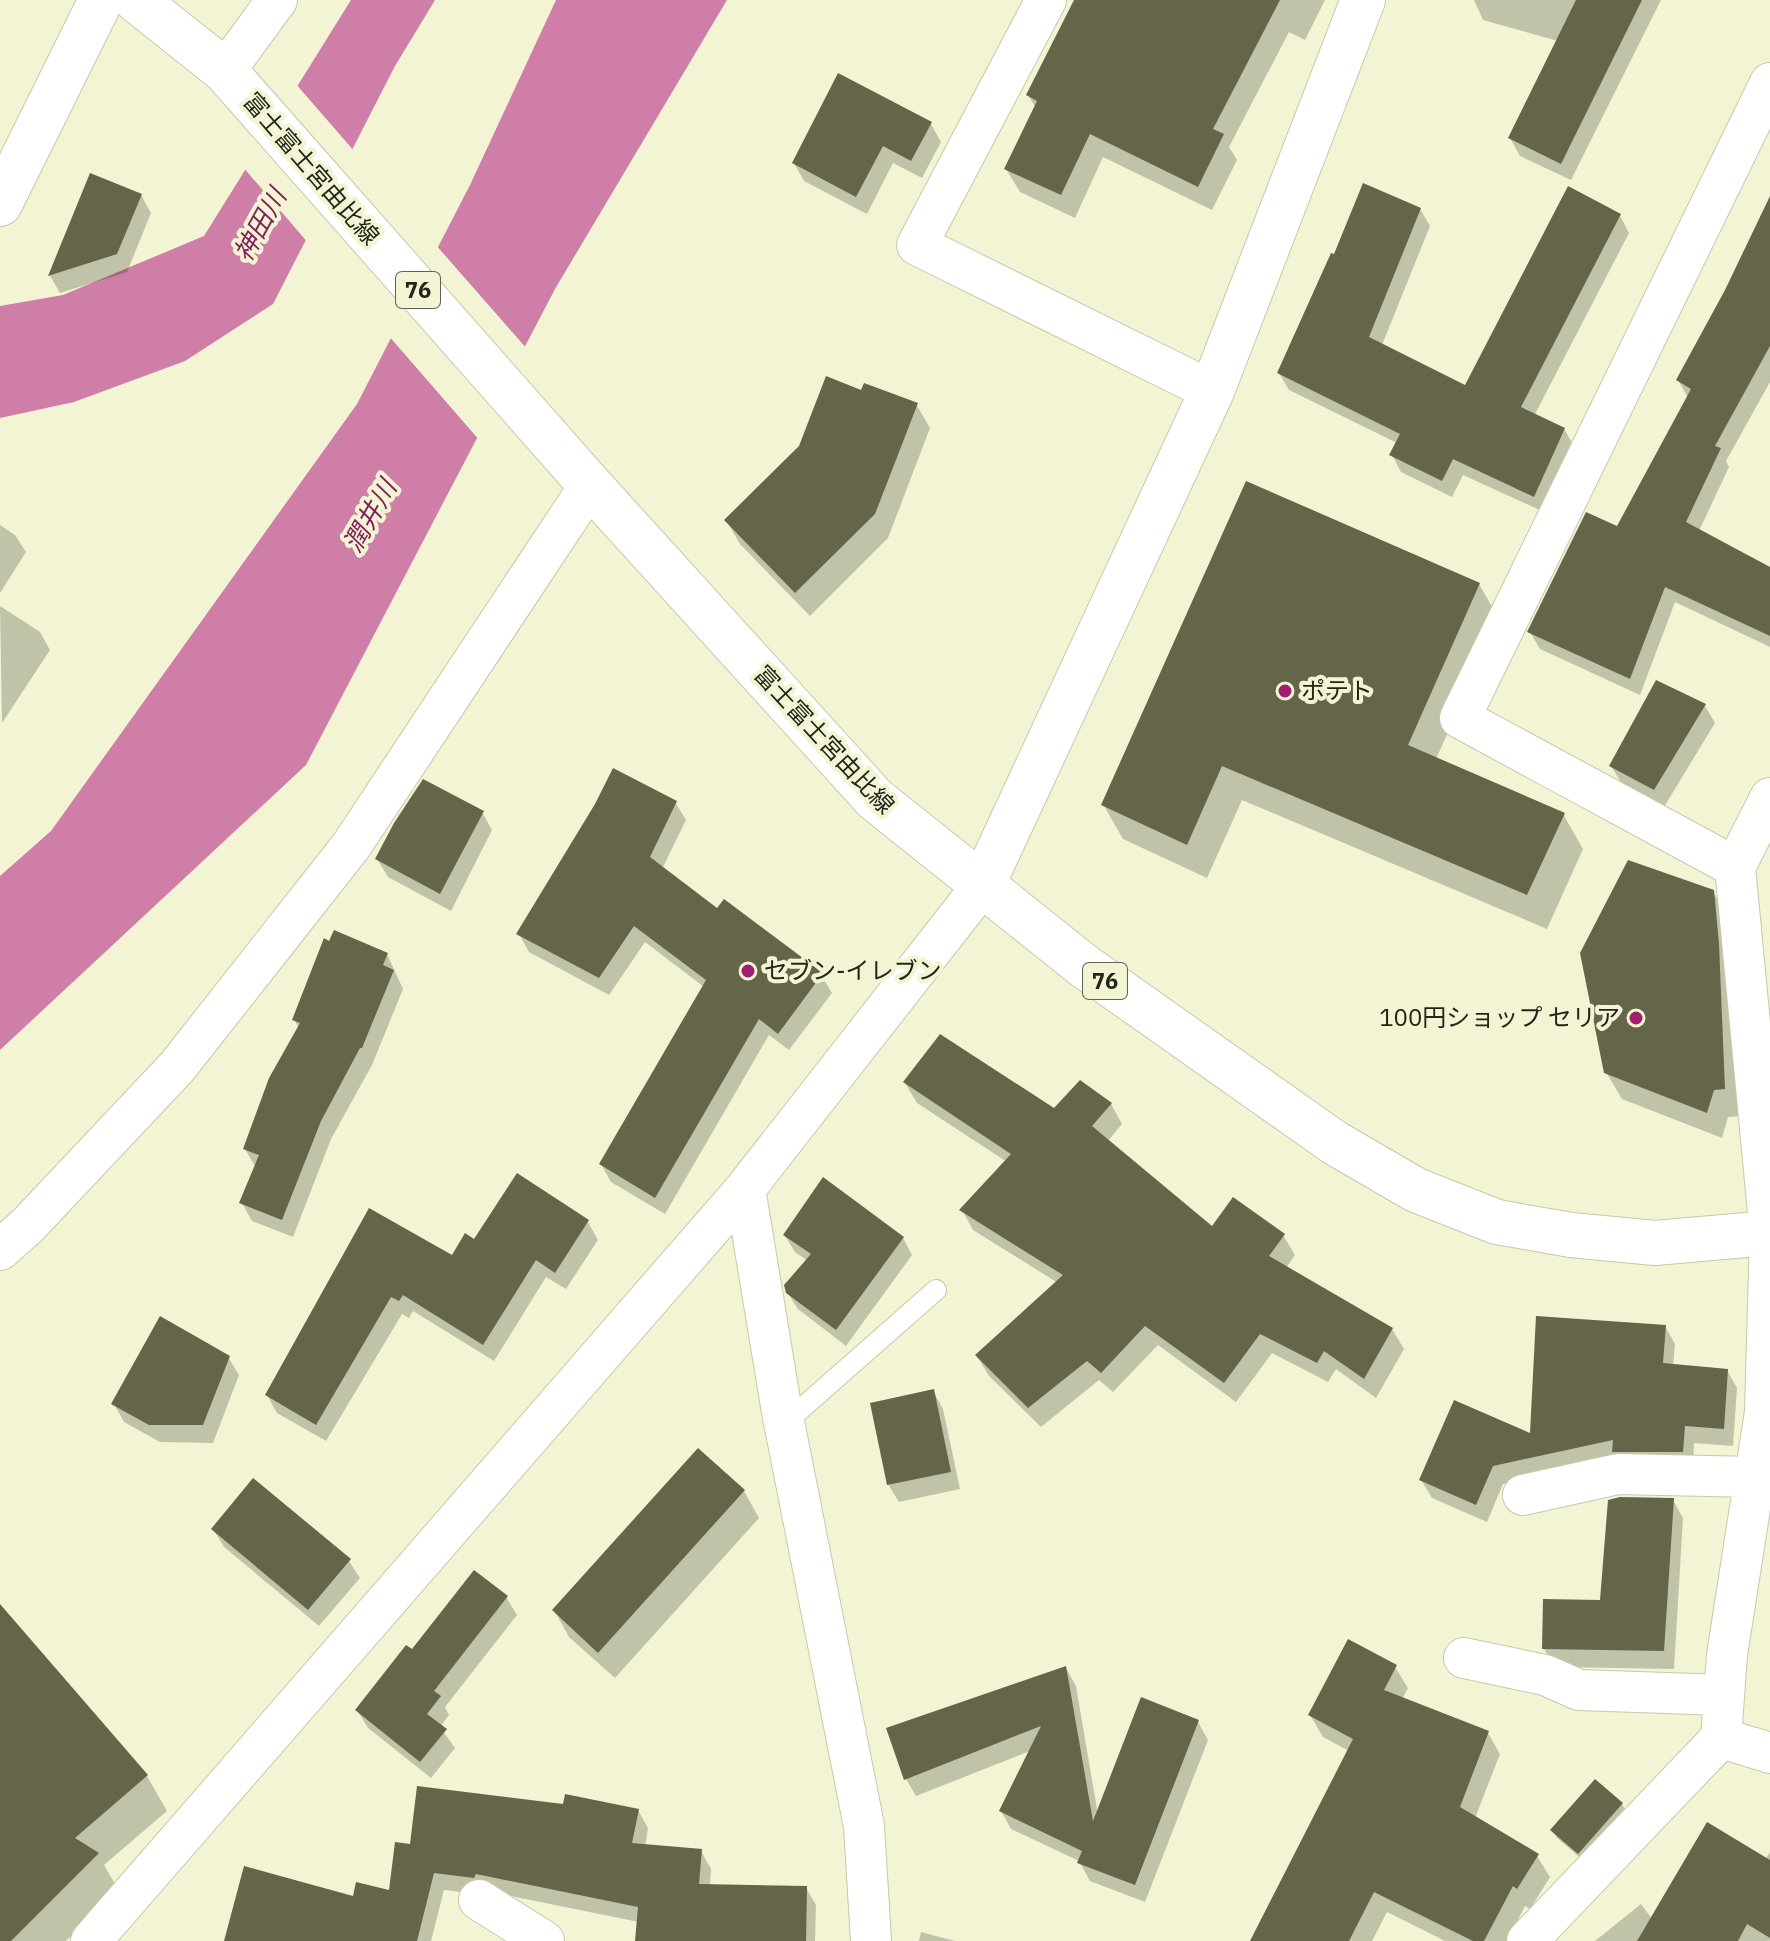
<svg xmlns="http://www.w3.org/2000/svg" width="1770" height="1941" viewBox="0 0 1770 1941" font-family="'IBM Plex Sans','Noto Sans JP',sans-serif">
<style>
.water{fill:#ce7ea7}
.pier{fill:#f2f4d4}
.shadow{fill:#0003}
.building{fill:#646549}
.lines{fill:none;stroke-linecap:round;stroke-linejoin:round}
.lane-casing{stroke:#c7c9aa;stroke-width:22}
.street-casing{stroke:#c7c9aa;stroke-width:42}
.secondary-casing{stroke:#c7c9aa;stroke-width:46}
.primary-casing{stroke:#c7c9aa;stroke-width:46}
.lane{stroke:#fff;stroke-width:20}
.street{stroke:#fff;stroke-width:40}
.secondary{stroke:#fff;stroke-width:44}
.primary{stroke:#fff;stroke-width:44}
.poi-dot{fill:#a01e6f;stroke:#f2f4d4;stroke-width:3}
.labels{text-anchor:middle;stroke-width:8;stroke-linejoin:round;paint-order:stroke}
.shield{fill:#f2f4d4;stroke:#626250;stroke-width:2}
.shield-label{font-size:22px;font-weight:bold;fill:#242418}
.street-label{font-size:24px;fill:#242418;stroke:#f2f4d4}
.poi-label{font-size:24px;fill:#242418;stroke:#f2f4d4;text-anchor:start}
.water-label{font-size:26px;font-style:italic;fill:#81235b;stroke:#f2f4d4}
</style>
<rect width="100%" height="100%" fill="#f2f4d4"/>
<!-- water -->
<path class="water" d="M351,0h84l-40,66 -122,238 -88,57 -111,41 -74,16v-112l63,-11 141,-59z
M556,0h171l-172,289 -249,476 -306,285v-174l51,-45 306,-427 113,-219z"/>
<!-- pier -->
<path class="pier" d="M295,83l60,69 -46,92 -66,-77z
M435,244l93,106 -48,91 -92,-106z"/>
<!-- shadow -->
<path class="shadow" d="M1076,0h249l-20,40 -16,-8 -60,115 8,13 -25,50 -109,-53 -28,61 -55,-26 -14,-23 30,-61 -8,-13z
M1474,0h187l-90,180 -51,-24 -10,-18 48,-97 -75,-21z
M931,124l10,18 -19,36 -29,-15 -26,51 -63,-33 -10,-18z
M91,175l50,20 10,18 -24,59 -67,21 -10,-17z
M1420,209l10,17 -48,119 84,42 154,-171 9,17 -95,183 30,13 10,17 -30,66 -81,-37 -11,22 -51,-25 -9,-17 5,-12 -108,-53 -10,-17z
M1770,247v135l-44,79 3,6 -30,64 71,38v78l-95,-45 -35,93 -100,-46 -10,-17 88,-103 70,-131 -10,-18z
M862,393l54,11 14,24 -42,110 -78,78 -70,-72 -14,-24z
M0,525l15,10 11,17 -26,41z
M1479,584l20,35 -63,140 127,55 20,35 -36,80 -305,-129 -35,78 -84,-39 -20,-35z
M0,606l40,26 10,18 -48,73z
M1705,706l10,17 -51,84 -42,-23 -11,-18z
M675,802l11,18 -24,49 55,41 104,65 11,18 -43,57 -20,-15 -104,179 -54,-32 -10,-18 103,-177 -59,-45 -36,53 -80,-43 -10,-18z
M482,812l10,18 -41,81 -63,-34 -11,-18z
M1713,891l15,28 12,197 -12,1 -6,21 -100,-39 -16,-27z
M387,954l16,35 -31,76 -41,74 -38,98 -41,-16 -10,-18 14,-35 -11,-19 54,-120 -5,-10z
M905,1083l149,27 57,-6 11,20 -15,18 106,87 70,6 12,20 -9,13 106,61 12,20 -28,49 -40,-29 -8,13 -56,-29 -36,49 -78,-57 -45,47 -14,-12 -58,47 -52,-51 -12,-20 81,-73 -85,-53 -11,-20 45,-48 -90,-59z
M370,1211l83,47 22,-16 113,-20 10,18 -32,49 -20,-12 -52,84 -81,-50 -4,7 -7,-4 -76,127 -49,-28 -10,-18z
M785,1236l118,2 9,17 -66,91 -48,-37 -11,-17 21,-31 -13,-9z
M1665,1326l10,18 -2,22 54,4 10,18 -4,58 -39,-3 -1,27 -74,-12 -116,26 -16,38 -55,-24 -11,-18 110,-44z
M228,1357l11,18 -26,68 -53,-1 -36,-20 -10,-18z
M933,1391l10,18 17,80 -61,13 -11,-18z
M744,1491l15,27 -144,160 -46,-41 -15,-27z
M1673,1500l10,18 -9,151 -119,-2 -11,-18 57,-47z
M213,1529l136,32 11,17 -41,48 -95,-79z
M506,1597l11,18 -72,92 4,8 -9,12 15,21 -24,30 -63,-50 -11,-18 55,-58z
M0,1607l147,169 20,35 -63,54 14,24 -52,52h-66z
M1395,1667l13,21 -6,11 86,34 12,21 -25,64 62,38 13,21 -20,32 -5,-3 -18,35h-62l-58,-29 -15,29h-120l97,-190 -26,-14 -13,-22z
M1066,1668l10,18 22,129 100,-93 10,18 -63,162 -55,-21 -11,-20 -68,-32 -10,-18 29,-60 -114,45 -10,-17z
M1595,1781l27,23 5,9 -43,48 -27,-23 -4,-8z
M565,1806l73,4 10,18 -3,19 56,4 10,18 -1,17 96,2 10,17 -1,36h-178l2,-19 -153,-31 -2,4 -40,-5 -13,51h-205l128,-42 37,-6 20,-47z
M1770,1852v89h-175l46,-37 11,15 113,-59z
M921,1932l34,9h-36z"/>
<!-- building -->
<path class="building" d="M1074,0h206l-67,129 11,5 -26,53 -108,-53 -29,61 -57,-26 33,-68 -11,-6z
M1576,0h66l-81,164 -53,-26z
M838,73l94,49 -21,39 -28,-15 -27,51 -64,-34z
M90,173l52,21 -25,60 -69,22z
M1363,183l58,25 -52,129 96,48 103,-199 53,28 -100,193 44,21 -31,69 -81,-38 -11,22 -53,-26 11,-21 -123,-61 54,-120 3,1z
M1770,196v150l-55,100 6,2 -35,74 84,45v69l-105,-49 -35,92 -103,-47 59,-120 31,14 74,-137 -15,-9 49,-90z
M826,376l35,14 3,-7 54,20 -43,111 -80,79 -71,-73 75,-74z
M1246,481l234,102 -72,162 157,68 -38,82 -305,-129 -35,79 -86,-40z
M1656,680l50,24 -52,86 -45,-24z
M613,768l64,33 -27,56 67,51 7,-9 99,74 -45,61 -19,-15 -104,179 -56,-34 107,-184 -72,-54 -35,52 -83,-44 79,-130z
M423,779l61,32 -44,83 -65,-35 19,-36z
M1628,860l86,30 5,54 6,145 -11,1 -7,23 -103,-40 -24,-120z
M334,930l54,23 -5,12 11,5 -32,78h-2l-39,73 -39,99 -43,-17 20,-48 -16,-6 26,-71 31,-55 -8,-3 32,-82 5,3z
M940,1034l114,74 26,-28 32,23 -20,23 120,100 21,-29 52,37 -16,22 124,72 -29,51 -40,-28 -7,12 -57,-29 -36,49 -79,-57 -44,47 -14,-12 -59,47 -53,-53 88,-80 -104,-65 52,-56 -108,-72z
M517,1173l72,47 -34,53 -19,-13 -53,85 -80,-50 -4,6 -8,-4 -75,128 -51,-30 104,-187 83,47 13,-22 9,6z
M823,1177l81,60 -68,93 -50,-37 -2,-8 27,-31 -28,-19z
M160,1316l70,40 -27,69h-54l-38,-21z
M1536,1316l130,9 -3,38 65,6 -4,60 -39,-3 -2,26h-71l1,-12 -120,26 -17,39 -57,-25 35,-80 76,33z
M934,1389l17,83 -64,13 -17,-82z
M698,1448l47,42 -147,163 -46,-43z
M253,1478l98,81 -43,51 -97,-81z
M1620,1497l54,1 -10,153 -122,-2 1,-50 57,1 8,-100z
M474,1570l34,26 -74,95 7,5 -14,18 20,15 -27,33 -65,-52 51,-65 6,4z
M0,1604l148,171 -73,63 24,15 -88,88h-11z
M1348,1639l49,26 -13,25 105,41 -29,76 79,47 -22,35 -4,-3 -29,55h-11l-99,-49 -25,49h-99l103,-202 -45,-24z
M1066,1666l27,155 48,-124 58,23 -64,165 -58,-22 5,-12 -83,-40 42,-85 -137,54 -18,-52z
M1595,1779l28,24 -45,51 -28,-24z
M417,1786l146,18 2,-10 74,15 -7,34 70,6 -3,35 108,2 -1,55h-171l3,-34 -162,-33 -2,4 -40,-5 -17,68h-193l20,-75 109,30 3,-14 33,8 6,-48 15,2z
M1707,1822l63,38v78l-23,-14 -9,17h-101z"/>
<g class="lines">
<defs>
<path id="lane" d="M785,1423l151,-133"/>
<path id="street" d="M1046,0l-129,245 295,146
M225,71l52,-71
M1735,867l-275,-149 310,-635
M745,1189l37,223 82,414 7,115
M0,1250l28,-25 149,-158 174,-221 239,-361
M1523,1495l95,-21 136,3
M1464,1658l81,17 34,15 145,5
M1721,1738l49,15
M479,1900l65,41
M91,1941l654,-752 237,-303
M1527,1941l194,-203 6,-83 38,-243 5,-179 -35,-366 35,-69"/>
<path id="secondary" d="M0,204l101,-204
M982,886l230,-495 151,-391"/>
<path id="primary" d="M136,0l89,71 365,414 285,314 209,167 251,177 81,47 81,32 74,13 84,8 115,-10"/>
</defs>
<!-- lane casing -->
<use href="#lane" class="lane-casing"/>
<!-- street casing -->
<use href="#street" class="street-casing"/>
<!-- secondary casing -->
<use href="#secondary" class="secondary-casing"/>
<!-- primary casing -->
<use href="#primary" class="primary-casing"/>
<!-- lane -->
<use href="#lane" class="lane"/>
<!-- street -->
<use href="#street" class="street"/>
<!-- secondary -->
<use href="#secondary" class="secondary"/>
<!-- primary -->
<use href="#primary" class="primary"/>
</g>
<!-- markers -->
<g class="poi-dot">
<circle cx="1285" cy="691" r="8"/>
<circle cx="748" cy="971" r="8"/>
<circle cx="1636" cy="1018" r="8"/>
</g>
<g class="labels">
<!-- shield labels -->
<g class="shield">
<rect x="396" y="272" width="44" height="36" rx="6"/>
<rect x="1083" y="963" width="44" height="36" rx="6"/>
</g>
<g class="shield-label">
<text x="418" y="298">76</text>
<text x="1105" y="989">76</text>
</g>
<!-- street labels -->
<g class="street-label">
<text transform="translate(311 169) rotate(49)" y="8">富士富士宮由比線</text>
<text transform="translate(824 740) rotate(47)" y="8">富士富士宮由比線</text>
</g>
<!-- poi labels -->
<g class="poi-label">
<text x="1301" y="699">ポテト</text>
<text x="764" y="979">セブン-イレブン</text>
<text x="1620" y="1026" text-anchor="end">100円ショップ セリア</text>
</g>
<!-- water labels -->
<g class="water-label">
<text transform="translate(260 225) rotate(-61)" y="9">神田川</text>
<text transform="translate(370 516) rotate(-60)" y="9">潤井川</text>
</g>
</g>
</svg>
